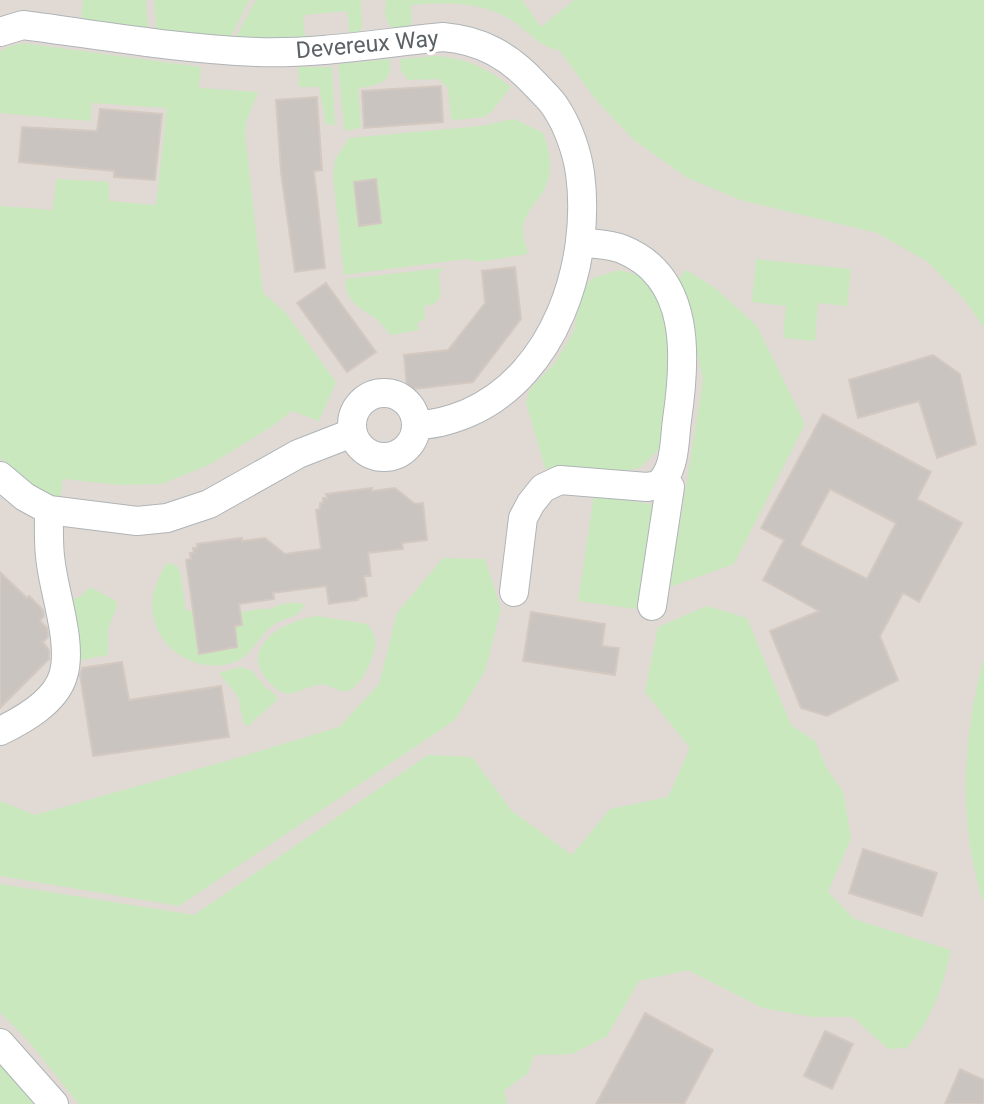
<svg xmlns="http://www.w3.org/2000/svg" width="984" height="1104" viewBox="0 0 984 1104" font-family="Roboto,sans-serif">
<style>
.education{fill:#e1dad4}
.green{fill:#c9e8be}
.building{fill:#cac4c0;stroke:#d4c9c1;stroke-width:2;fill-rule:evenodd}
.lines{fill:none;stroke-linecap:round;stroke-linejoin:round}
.minor-casing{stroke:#afb4b7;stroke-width:30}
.minor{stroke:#fff;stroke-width:28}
.labels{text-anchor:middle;stroke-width:7;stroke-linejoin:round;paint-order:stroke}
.street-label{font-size:23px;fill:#5b6265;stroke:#fff}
</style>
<rect width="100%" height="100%" fill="#efe9e3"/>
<!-- education -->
<path class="education" d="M0,0h984v1104h-984z"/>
<!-- green -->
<path class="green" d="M83,0h63l2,28 -62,-8 -5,-4z
M154,0h95l-19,39 -74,-10z
M258,0h103l1,27 -3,6 -10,-1 -2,-21 -44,4 2,21 -5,4 -65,-1 19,-36z
M386,0h136l19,27 33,-27h410v328l-20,-29 -36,-37 -51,-29 -137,-33 -54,-23 -52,-37 -37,-39 -38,-51c-17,-1 -32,-20 -46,-29 -32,-20 -66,-19 -102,-16l1,19c-8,7 -14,5 -23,1l-4,-10z
M22,43l179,24 -2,21 59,4 -12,30 -1,12 18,159 22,19 51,70 -17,39 -27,-10 -21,16 -60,37 -49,20 -41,1 -58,-6 -3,19c-31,-5 -41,-17 -60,-41v-251l53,4 3,-31 53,3v19l47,4 11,-97 -75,-5 -2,18 -90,-8v-61l5,-4z
M436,56c33,3 49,11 75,31l-19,24 -8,6 -29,3 -4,-1 -3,-31 -10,-9 -30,1 -7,-9 -1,-12z
M390,59c3,25 -12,25 -32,30l3,38 -13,4 -4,-3 -6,-64z
M298,67h34l3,58 -9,-1 -7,-37h-20z
M514,119l29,14c7,18 11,37 2,55 -7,14 -19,22 -22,39 -1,8 3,19 5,27l-49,8 -13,-3 -122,16 -11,-99 2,-16 14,-22 132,-12z
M756,259l95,10 -4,37 -29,-3 -3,38 -32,-3 3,-32 -34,-4z
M443,268l-4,6c0,15 8,30 -15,32l1,14 -8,2 2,8 -28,5c-5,-5 -10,-12 -16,-17 -14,-10 -32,-18 -29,-39z
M619,270l20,5 22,19 11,25 -9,126 -23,23 -36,6 -59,-6 -19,-65 4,-14 25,-26 18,-30 10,-45 10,-10z
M686,270l28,17 43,39 48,98 -71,140 -64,23 33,-207 -14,-65 -14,-31z
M594,495l56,9 11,6 -17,100 -66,-9z
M443,558l42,1 16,50 -16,62 -30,49 -276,186 -179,-30v-75l35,14 198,-56 106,-32 40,-43 18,-71z
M170,563l8,4 2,5 6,39c16,-3 30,3 46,2 14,-1 26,-5 40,-4 6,-6 22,-7 32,-5 -2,12 -19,14 -29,20 -18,11 -22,33 -43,39 -40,11 -79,-17 -80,-58 0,-15 7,-28 14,-41z
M90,587l26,14 1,6 -9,22v26l-33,6 -5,-62 10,-2z
M707,606l40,12 44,107 24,16 12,28 16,22 8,47 -23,54 26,27 97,31c-8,37 -19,69 -44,98l-19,1 -35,-32h-41l-49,-9 -75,-38 -49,11 -32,55 -35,18 -38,1 -6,18 -24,18 3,13h-428l-49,-61 -30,-31v-128l194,31 234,-160 44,2 40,54 60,44 38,-46 58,-12 22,-49 -45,-56 13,-65z
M317,616l50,8c12,13 9,24 3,39 -4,10 -16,32 -29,28 -5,-1 -10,-5 -15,-6 -15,-3 -29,11 -42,8 -8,-3 -15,-10 -20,-17 -23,-35 26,-56 53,-60z
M984,657v246c-5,-11 -7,-24 -10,-36 -15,-69 -8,-142 10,-210z
M240,667l11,3 13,16 13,10v4l-29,26 -3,-1 -2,-3 -5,-26 -19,-23z
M0,1057l39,47h-39z"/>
<!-- building -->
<path class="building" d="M441,86l2,36 -79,6 -2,-37z
M317,97l5,73 -8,1 11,97 -30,4 -14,-99 -5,-73z
M100,109l62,5 -7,66 -41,-3v-6l-95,-9 3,-35 75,4z
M376,179l5,44 -22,3 -5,-44z
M515,267l6,52 -48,63 -66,8 -3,-35 44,-5 37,-47 -3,-32z
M326,283l50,69 -29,20 -50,-69z
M933,355l27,19 16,70 -39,14 -18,-57 -61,17 -9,-38z
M823,414l108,58 -14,27 45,24 -43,79 -16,-9 -23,43 18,44 -71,36 -26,-8 -31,-77 49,-20 -56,-31 21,-40 -23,-12zM830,489l66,34 -29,56 -67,-34z
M372,488v3l23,-3 20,16 8,-1 4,37 -25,3 1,6 -35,4 3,23h-7l3,20 -9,2v2l-29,4 -3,-18 -53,7 1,6 -35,5 3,21 -7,1 2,21 -38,7 -13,-94 5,-1 -1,-6h4l-1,-5h4v-4l45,-6v3l23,-3 20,16 36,-5 -5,-39 4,-1v-6h3v-5h4l-1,-4z
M0,572l27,26 2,-2 14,14 1,6 -4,5 7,7 1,9 -5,5 6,8v9l-49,49z
M531,612l74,12 -3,22 17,2 -4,27 -92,-14z
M122,662l7,38 92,-14 8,51 -136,19 -13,-81 2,-7z
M863,849l74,24 -15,43 -73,-23z
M645,1013l68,37 -29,54h-88z
M825,1031l28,13 -21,45 -28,-13z
M960,1069l24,11v24h-39z"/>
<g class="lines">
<defs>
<path id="minor" d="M0,32l23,-7c77,10 155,24 234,27 62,2 124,-9 186,-15 38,3 66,19 92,47 7,8 16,15 21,24 12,18 21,44 24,65 12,90 -25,202 -112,240 -17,7 -33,12 -51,12
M352 425a32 32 0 1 1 64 0a32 32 0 1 1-64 0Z
M0,476l25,21 24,13 88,11 30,-3 42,-14 89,-50 54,-21
M514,592l9,-74 8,-15 12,-15 17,-8 87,7 11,-2c18,-15 16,-44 19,-65 9,-61 15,-143 -55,-171 -12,-5 -29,-5 -42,-7
M652,606l18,-119 -5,-7
M0,731c23,-11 55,-29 63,-55 10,-31 -8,-80 -12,-112 -3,-17 -2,-36 -2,-54
M0,1043l54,61"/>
</defs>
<!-- minor casing -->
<use href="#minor" class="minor-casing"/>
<!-- minor -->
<use href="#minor" class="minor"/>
</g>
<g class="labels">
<!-- street labels -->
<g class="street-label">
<text transform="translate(367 44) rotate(-5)" y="8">Devereux Way</text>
</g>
</g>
</svg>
